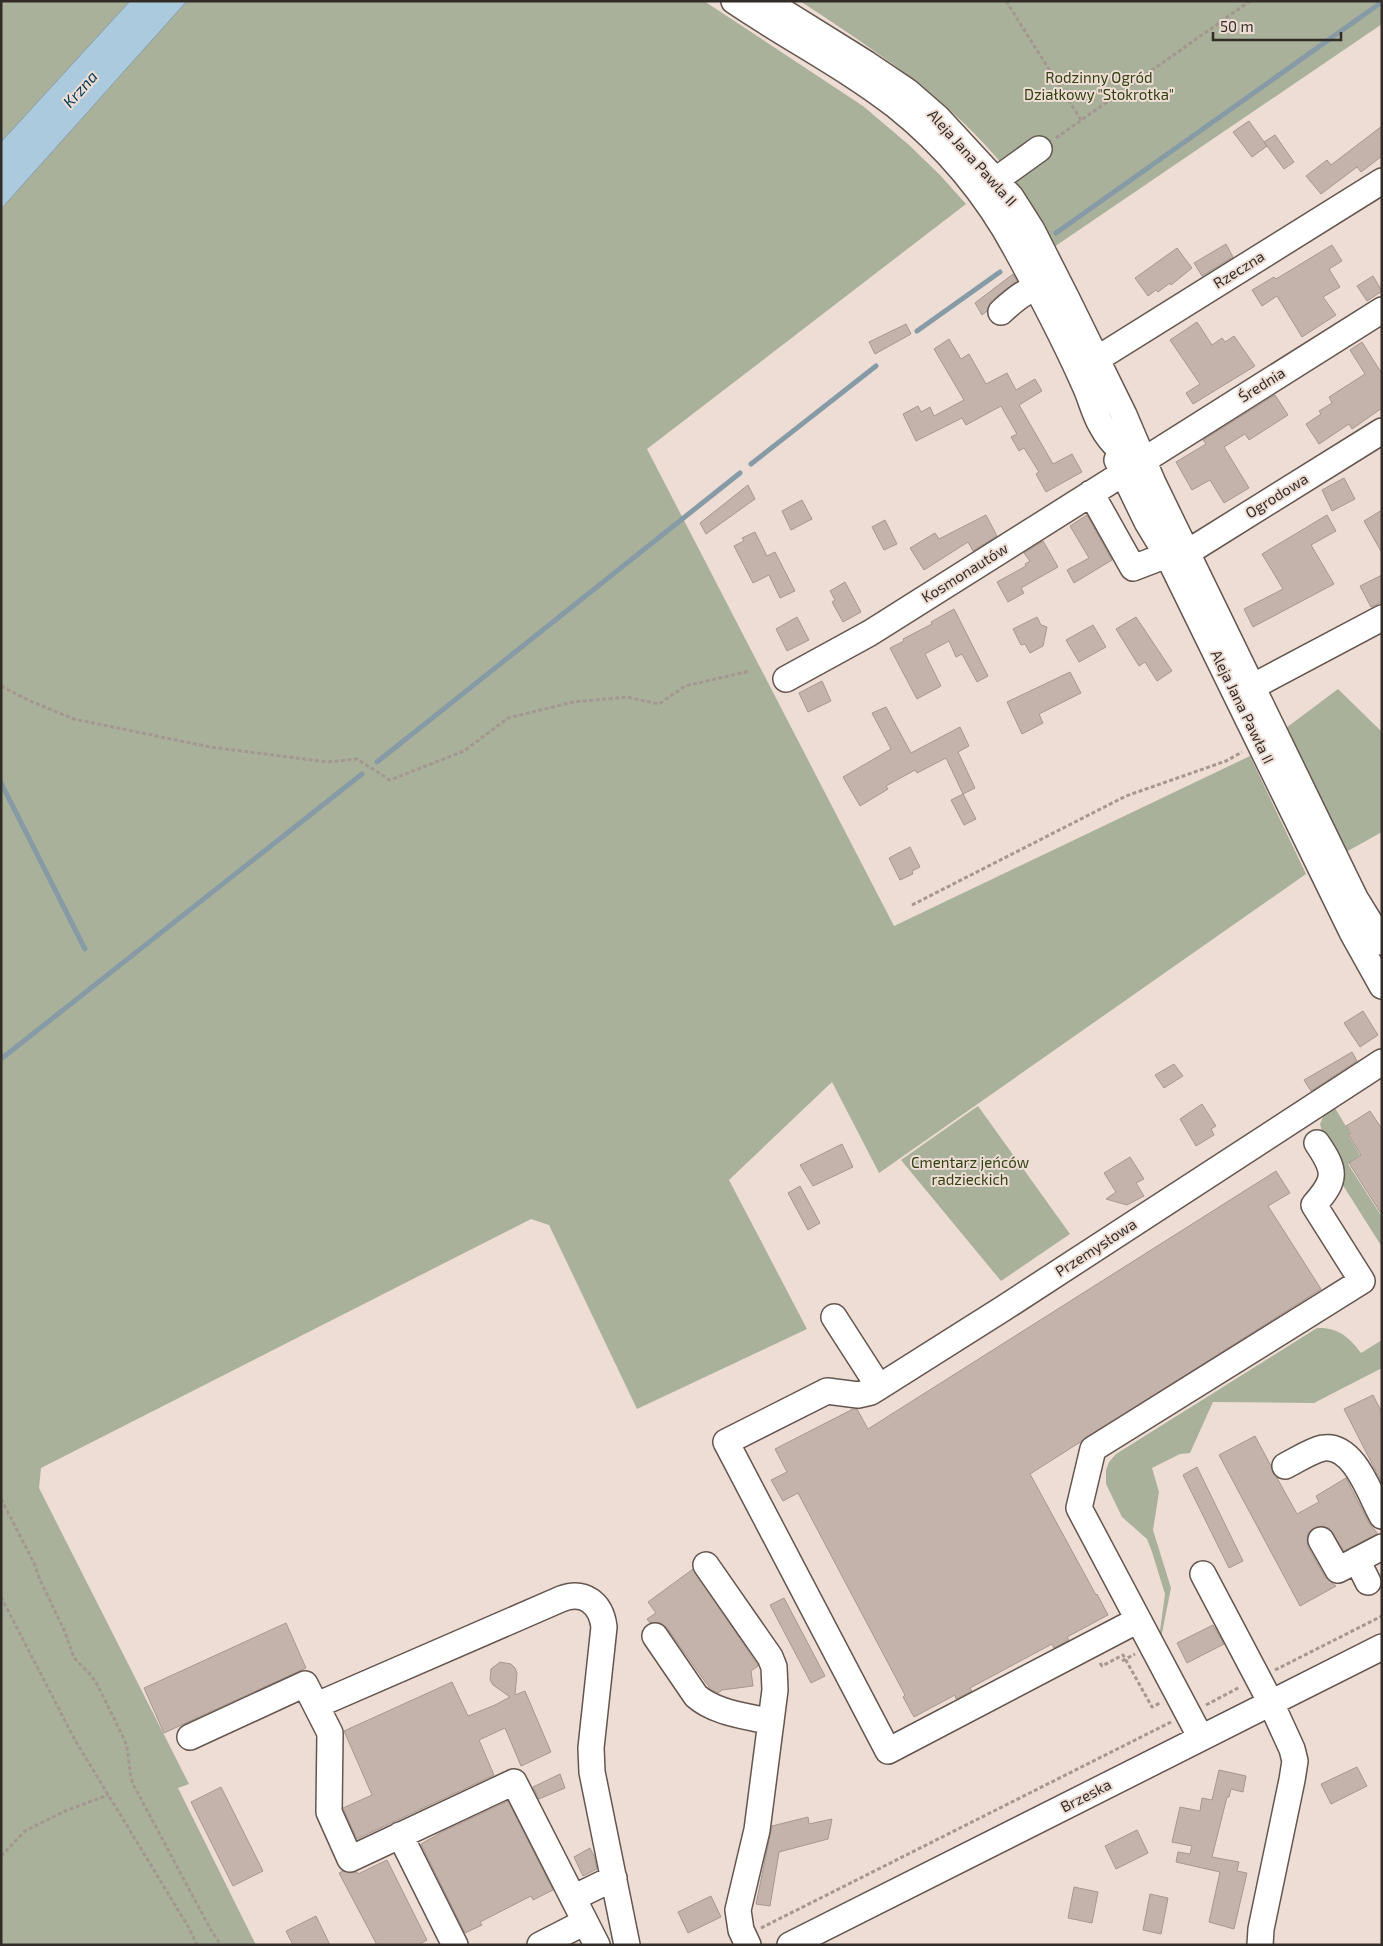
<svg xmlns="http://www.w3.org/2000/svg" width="1383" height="1946" viewBox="0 0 1383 1946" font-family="'Exo 2',sans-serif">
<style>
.green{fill:#a9b19b}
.water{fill:#accadd;stroke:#879ba7}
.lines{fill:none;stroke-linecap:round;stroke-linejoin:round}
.stream{stroke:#879ba7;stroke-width:5}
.building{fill:#c4b3ab;stroke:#a7978f}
.minor-casing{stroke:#64564f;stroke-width:28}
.path{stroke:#a39790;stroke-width:3;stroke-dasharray:4 2.5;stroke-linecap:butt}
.minor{stroke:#fff;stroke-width:25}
.labels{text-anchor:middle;stroke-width:4;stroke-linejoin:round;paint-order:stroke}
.park-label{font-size:15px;fill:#314011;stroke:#eeddd4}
.street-label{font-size:15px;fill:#322c29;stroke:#eeddd4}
.water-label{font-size:16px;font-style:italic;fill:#003853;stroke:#eeddd4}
</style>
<rect width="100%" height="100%" fill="#eeddd4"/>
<!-- green -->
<path class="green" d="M1,1h129l-129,141z
M187,1h517l159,105 46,39 31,30 26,29 -319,245 247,477 356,-170 56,118 -427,299 -47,-91 -103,98 78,149 -170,80 -88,-184 -18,-6 -490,249 -2,20 150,296 -11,4 78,157h-255v-1736z
M800,1h582v23l-328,223c-18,-31 -35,-63 -58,-90 -56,-65 -125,-109 -196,-156z
M1338,689l44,43v100l-36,20 -60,-124z
M978,1106l92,128 -69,47 -100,-121z
M1335,1108l15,25 -2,2 12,20 -12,9 34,53v30l-43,-68 -15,-40 -4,-15 3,-7z
M1317,1328c21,-1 32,9 44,25l21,-13v28l-68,35 -101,-1 -23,51 -10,1 -28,14 7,24 -6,38 18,58 -10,50h-2l6,-44 -13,-42 -5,-13 -25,-22 -16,-33v-14l3,-8 7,-8z"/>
<!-- water -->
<path class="water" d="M130,1h57l-186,208v-67z"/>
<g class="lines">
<!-- stream -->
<path class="stream" d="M1056,233l326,-231
M917,331l83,-59
M751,464l125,-98
M377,762l363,-289
M1,783l84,166
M1,1059l361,-285"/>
</g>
<!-- building -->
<path class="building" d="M1249,121l18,25 -15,11 -19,-25z
M1382,126v30l-21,16 -4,-5 -36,27 -15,-18 21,-16 4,5z
M1275,135l19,27 -10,7 -20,-27z
M1226,244l7,13 -31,19 -8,-13z
M1332,245l10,16 -13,8 11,18 -17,10 13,18 -34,22 -25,-41 -15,10 -10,-16 22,-13 2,2z
M1177,248l15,20 -21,17 -1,-2 -12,9 -2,-2 -8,6 -13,-18z
M1013,274l4,7 -26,20 -4,10 -5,4 -7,-12z
M1373,276l9,15 -15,10 -10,-15z
M1197,322l15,23 10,-7 3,4 9,-6 21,30 -62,38 -7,-11 14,-9 -30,-44z
M906,324l5,10 -36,20 -6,-12z
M949,339l12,20 8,-5 17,30 21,-11 9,17 19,-11 7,12 -23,14 34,59 19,-10 10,18 -36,20 -10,-18 3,-2 -15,-24 -5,3 -8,-14 6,-3 -16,-28 -35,19 -4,-7 -46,23 -13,-27 15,-8 3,6 9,-5 4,9 30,-16 -30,-51z
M1362,342l20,32v34l-30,21 -3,-5 -30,20 -13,-20 15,-10 -2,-3 13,-8 -3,-6 36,-23 -15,-24z
M1275,395l13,20 -39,25 -4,-6 -21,13 25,41 -25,15 -14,-23 -18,10 -16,-28 30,-18 -3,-4z
M1344,478l11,21 -23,12 -10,-21z
M748,485l7,14 -49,35 -6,-11z
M802,500l10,19 -21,11 -9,-19z
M1382,510v43l-18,-32z
M986,515l11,21 -24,15 -5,-9 -44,28 -14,-22 25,-15 4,6z
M1087,515l25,45 -38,23 -7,-13 22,-12 -19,-32z
M1327,515l9,16 -25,14 23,39 -81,43 -9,-18 39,-20 -21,-35z
M885,520l12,24 -13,6 -12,-23z
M755,532l12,24 8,-4 20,39 -15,7 -11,-23 -16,8 -19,-37 10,-5 -2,-3z
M1043,541l15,26 -37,21 3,5 -16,9 -11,-20 29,-16 -1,-2 5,-3 -6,-8z
M1382,575v27l-11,5 -11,-21z
M845,582l16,30 -18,10 -11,-20 3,-2 -5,-9z
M954,609l34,67 -11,6 -15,-28 -6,3 -7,-16 -24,13 16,32 -24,13 -27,-51 14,-7 -1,-2 29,-15 -1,-2z
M797,617l12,23 -22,11 -11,-22z
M1037,617l4,8 6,2 -4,19 -13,7 -5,-9 -4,1 -8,-16z
M1136,617l36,54 -15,10 -12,-19 -6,4 -23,-37z
M1093,625l13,22 -27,15 -13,-22z
M1070,672l11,21 -42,21 4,9 -21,11 -15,-32z
M822,681l9,20 -23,11 -9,-19z
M886,707l25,46 49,-26 9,19 -11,6 17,36 -12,6 -17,-36 -29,15 -2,-3 -29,16 2,3 -28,17 -17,-29 48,-28 -19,-36z
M963,794l13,25 -12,6 -13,-25z
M910,847l10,20 -8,4 1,3 -13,6 -11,-22z
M1363,1011l15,24 -18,12 -16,-24z
M1352,1052l5,9 -46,30 -7,-11z
M1174,1064l9,12 -19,12 -9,-13z
M1202,1104l14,22 -5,3 3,6 -18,11 -16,-27z
M1370,1111l12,18v86l-33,-52 12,-8 -13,-21 3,-1 -5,-7z
M842,1144l11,23 -40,19 -13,-21z
M1130,1157l14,22 -8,4 8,13 -17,9 -21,-6 10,-7 -12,-19z
M1276,1171l14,22 -22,13 53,83 -291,185 66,121 1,-1 11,21 -41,22 2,3 -15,8 -2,-4 -82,44 2,3 -16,8 -1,-4 -41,22 -11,-20 2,-2 -107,-202 -15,8 -12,-21 16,-8 -12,-23 78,-40h4l11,20z
M800,1186l20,37 -12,7 -20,-37z
M1373,1395l9,18v70l-38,-74z
M1255,1436l16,30 2,7 4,5 20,36 22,-12 -3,-6 30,-18 23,45 9,11 -34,17 -15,-23 -7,-2 -8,2 -6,5 -1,6 1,8 17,30 11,9 -36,20 -81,-151z
M1197,1467l46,94 -14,7 -46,-93z
M693,1569l64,95 1,2 -7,5 2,15 -31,4 -4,3 -7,-3 -44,-62 -6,-5h-11l-3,-4 9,-6 -8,-11z
M784,1598l41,78 -14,7 -41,-78z
M286,1623l20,45 -142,65 -20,-45z
M1213,1625l11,19 -37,19 -10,-20z
M500,1662l11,2 4,4 2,5 -2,22 10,-4 26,61 -30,14 -16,-38 -26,12 15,35 -137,64 -14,-31 29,-13 -28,-64 108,-49 16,34 27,-11 15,-8 -17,-12 -3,-5 1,-11z
M1357,1767l10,19 -36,18 -10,-20z
M1219,1770l27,6 -3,16 -12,-3 -2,8h-2l-15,60 27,5 -2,9 10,2 -13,56 -25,-7 11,-50 -44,-10 2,-10 12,2 2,-8 -20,-4 8,-35 20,4 2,-13 10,2z
M560,1774l5,14 -26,11 -6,-12z
M221,1787l42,84 -30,15 -42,-84z
M508,1801l45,89 -20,10 -2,-4 -51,26 2,3 -17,8 -44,-89 23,-13z
M808,1817l1,7 23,-5 -4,20 -49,13 -9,54 -14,-2 16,-78z
M1137,1830l11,23 -32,16 -11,-23z
M590,1848l4,8 3,13 -14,7 -9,-19z
M387,1860l40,80 -9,5h-41l-38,-72 4,-2 6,2 8,-1 1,2z
M1074,1887l24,5 -6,31 -24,-5z
M1150,1894l18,4 -7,36 -18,-4z
M711,1896l10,21 -33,16 -10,-21z
M316,1916l14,29h-37l-7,-14z"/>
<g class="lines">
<defs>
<path id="minor" d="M734,1c53,36 112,66 162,105 50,40 91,89 121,145 24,44 48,89 68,135 6,13 9,27 16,39 9,17 23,31 41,36
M766,1l101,63 40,27 31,27 73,79 21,33 35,69 57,116 29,68 202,415 27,44
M996,180l43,-31
M1001,312c13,-12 33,-31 52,-22
M1088,373l9,-14 285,-178
M1117,460l30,62 23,38 183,374 29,52
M1091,493l42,75 34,-13
M1171,560l25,-13 186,-116
M786,679l84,-46 512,-323
M1252,687l130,-69
M834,1317l45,70 125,-79 378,-246
M879,1387l-8,5 -13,3 -31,-4 -101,51 162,309 250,-131
M1285,1466c12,-6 25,-15 38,-18 31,-5 47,47 59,68
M1321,1540l17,30 44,-23
M1357,1560l11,22
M706,1565l64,92 4,10 1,23 -18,140 -19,80 3,20 7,15
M1203,1574l68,129 21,46 3,12 -3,19 -31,149 -1,16
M655,1636l41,60c19,17 51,20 75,26
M317,1705l244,-106c23,-9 40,4 43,28l-13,121 1,24 35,173
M190,1737l115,-53 25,49 -1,79 21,47 164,-77 83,163
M1201,1738l-122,-230 14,-59 269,-168 -48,-76c23,-26 22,-34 3,-62
M400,1835l55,110
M573,1898l41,-20
M540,1945l45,-23
M790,1945l592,-298"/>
</defs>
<!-- minor casing -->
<use href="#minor" class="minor-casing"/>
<!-- path -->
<path class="path" d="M1006,1l75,119
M1056,138l194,-137
M1,686l29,15 44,18 136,28 118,15 29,-3 33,21 74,-29 44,-33 65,-16 54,-5 32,7 26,-18 65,-15
M912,905l214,-109 100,-35 16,-9
M1,1499l33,64 6,17 25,52 9,26 15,15 8,11 28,57c5,14 3,29 8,43l79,148 9,13
M1,1597l74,143 114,188 8,17
M1122,1661l13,-7
M1100,1663l2,3 21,-11 29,52 8,-4
M1275,1670l107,-54
M1206,1705l34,-18
M1,1856l24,-25 40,-20 43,-16
M761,1928l410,-206"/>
<!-- minor -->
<use href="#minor" class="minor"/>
</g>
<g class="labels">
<!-- park labels -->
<g class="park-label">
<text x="1099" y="83">Rodzinny Ogród<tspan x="1099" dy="17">Działkowy "Stokrotka"</tspan></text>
<text x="970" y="1168">Cmentarz jeńców<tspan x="970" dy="17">radzieckich</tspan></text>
</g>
<!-- street labels -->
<g class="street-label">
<text transform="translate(972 158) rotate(48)" y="5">Aleja Jana Pawła II</text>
<text transform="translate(1239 270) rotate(-32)" y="5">Rzeczna</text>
<text transform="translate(1262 385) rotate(-32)" y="5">Średnia</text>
<text transform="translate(1277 496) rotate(-32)" y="5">Ogrodowa</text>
<text transform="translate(965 573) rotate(-32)" y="5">Kosmonautów</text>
<text transform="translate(1242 707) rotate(64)" y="5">Aleja Jana Pawła II</text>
<text transform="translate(1096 1248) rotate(-33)" y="5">Przemysłowa</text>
<text transform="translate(1086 1796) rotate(-27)" y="5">Brzeska</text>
</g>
<!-- water labels -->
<g class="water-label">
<text transform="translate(80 89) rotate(-48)" y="6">Krzna</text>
</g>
</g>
<!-- border -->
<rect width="1383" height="1946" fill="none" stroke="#322c29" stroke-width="5"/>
<!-- scale -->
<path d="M1213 32v8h128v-8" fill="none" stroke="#322c29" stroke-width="2.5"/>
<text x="1220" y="32" font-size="15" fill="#322c29" stroke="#eeddd4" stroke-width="4" paint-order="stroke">50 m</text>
</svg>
